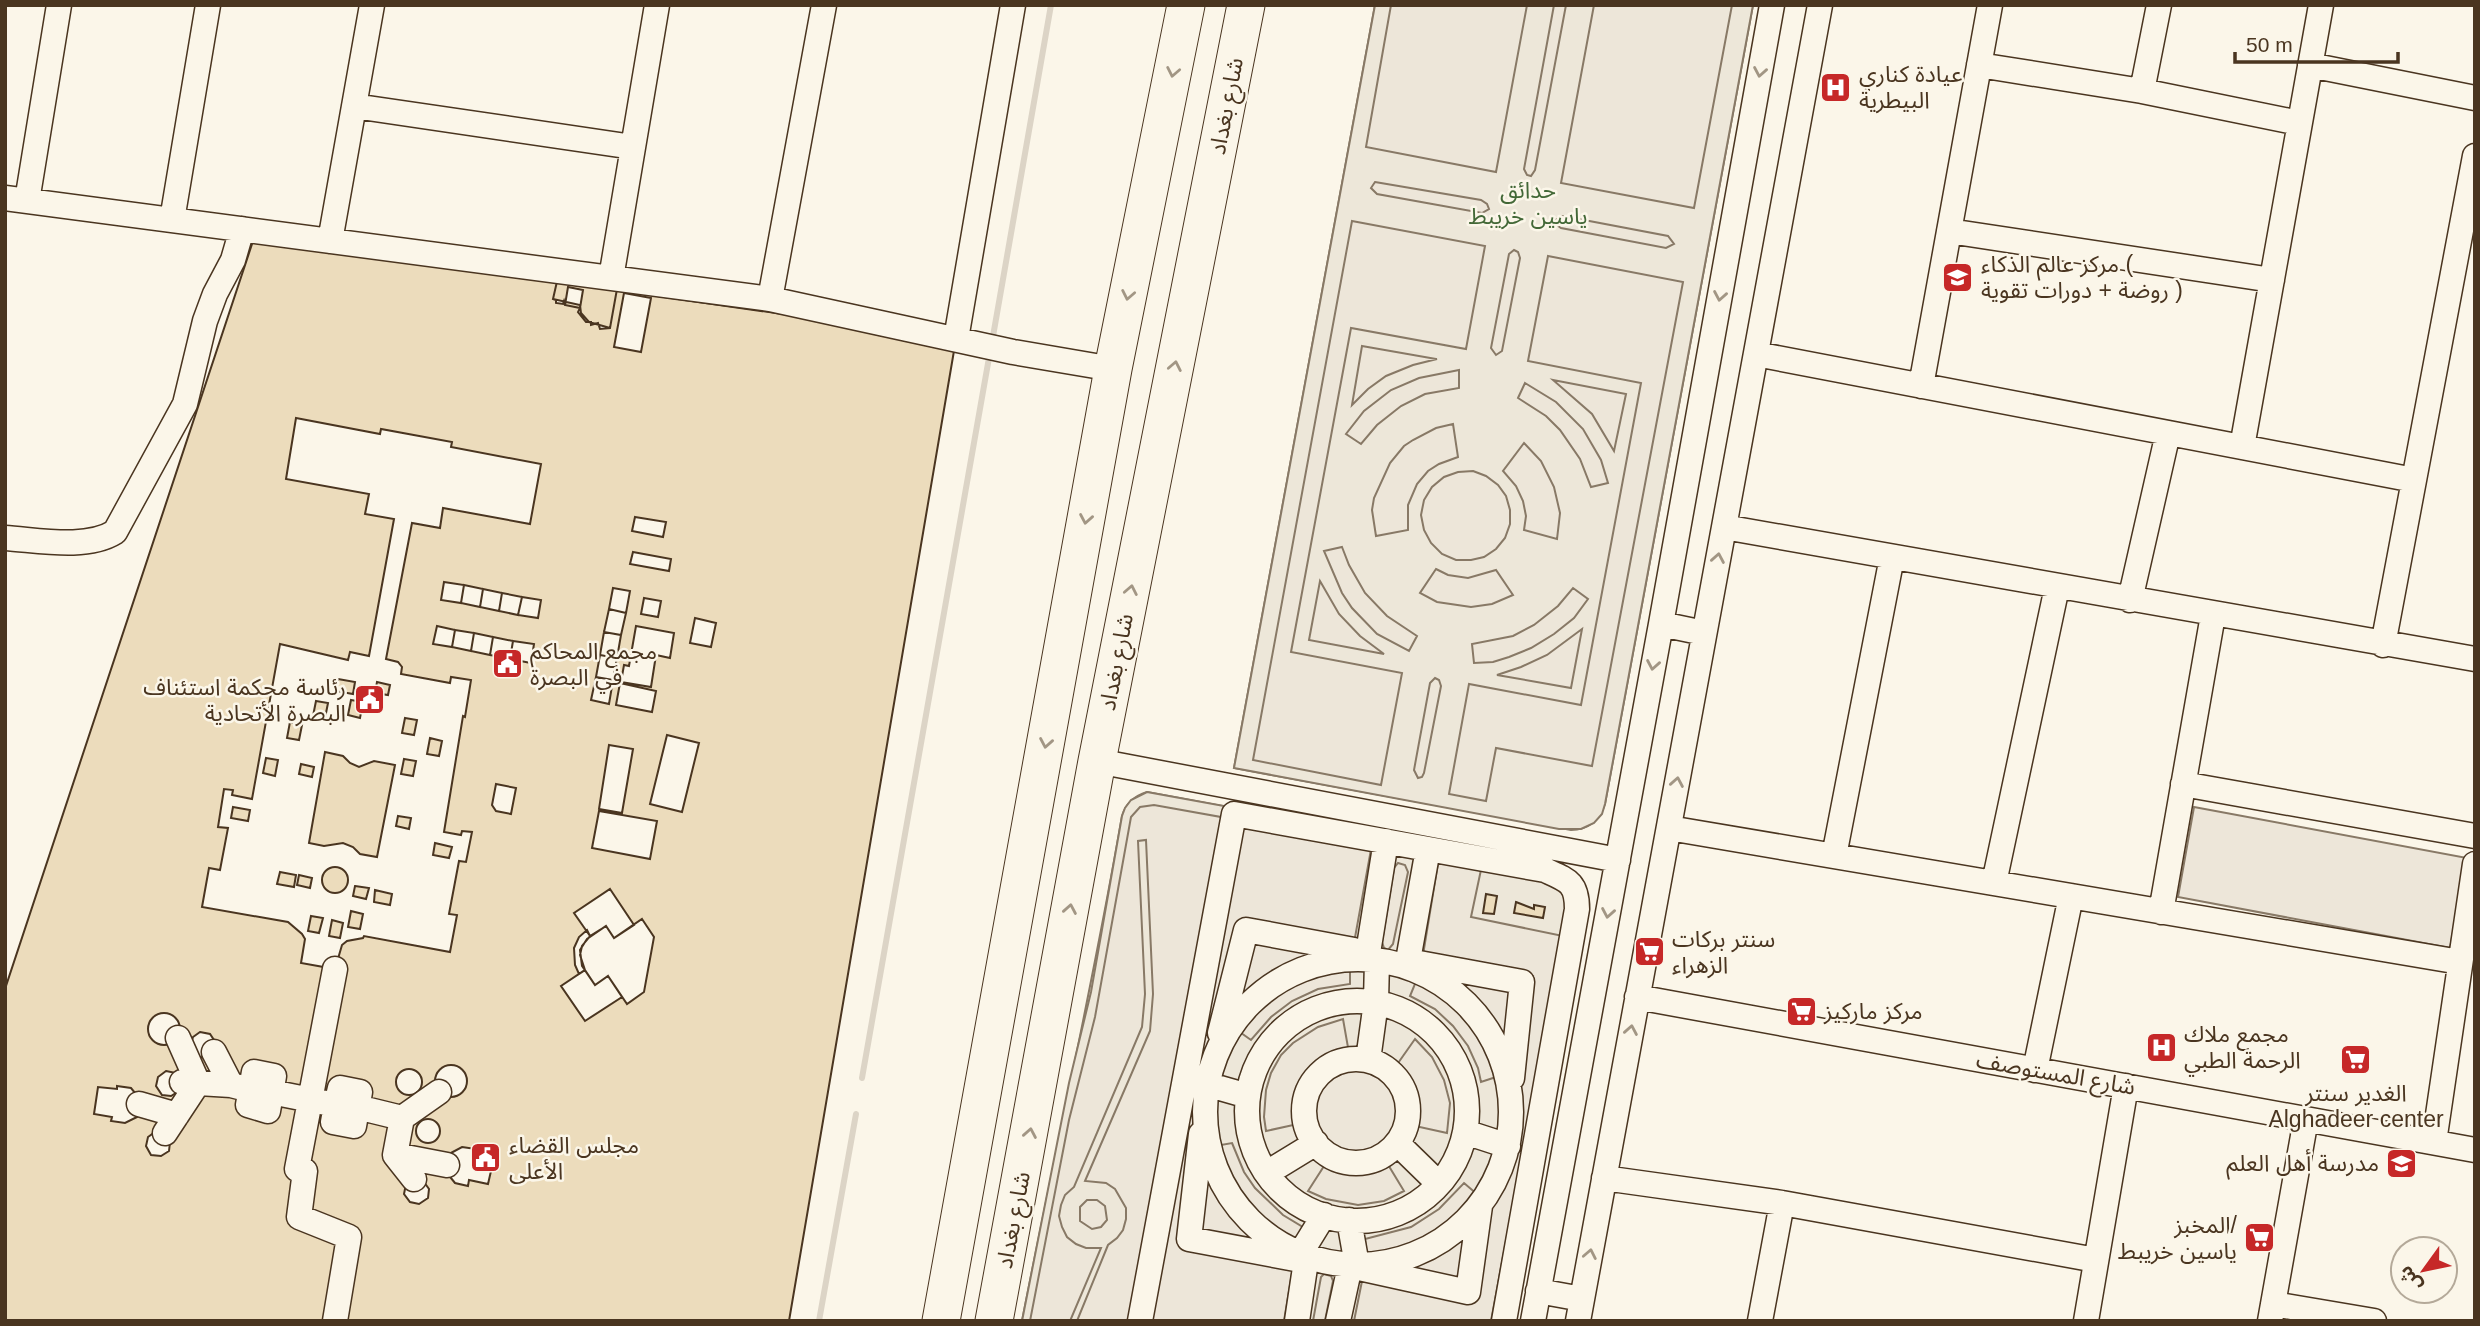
<svg xmlns="http://www.w3.org/2000/svg" width="2480" height="1326" viewBox="0 0 2480 1326" font-family="Arial,'Noto Sans Arabic',sans-serif">
<style>
.green{fill:#ede6d9;stroke:#887966;stroke-width:2}
.parking{fill:#ede7d9;stroke:#887966;stroke-width:2;fill-rule:evenodd}
.lines{fill:none;stroke-linecap:round;stroke-linejoin:round}
.stream{stroke:#dcd4c6;stroke-width:6}
.building{fill:#ecdcbc;stroke:#4a3520;stroke-width:2;fill-rule:evenodd}
.minor-casing{stroke:#4a3520;stroke-width:27}
.highway-casing{stroke:#4a3520;stroke-width:39}
.minor{stroke:#fbf6e9;stroke-width:24}
.highway{stroke:#fbf6e9;stroke-width:37}
.oneway{stroke:#a29684}
.labels{text-anchor:middle;stroke-width:5;stroke-linejoin:round;paint-order:stroke}
.poi-label{font-size:23px;fill:#4a3520;stroke:#fbf6e9;text-anchor:start}
.street-label{font-size:23px;fill:#4a3520;stroke:#fbf6e9}
.park-label{font-size:23px;fill:#436837;stroke:#fbf6e9}
</style>
<rect width="100%" height="100%" fill="#fbf6e9"/>
<!-- green -->
<path class="green" d="M1375,5h378l-148,799c-5,16 -17,26 -34,26l-337,-62z
M1147,792l428,80 -64,449h-489c33,-169 71,-336 100,-505 4,-13 12,-20 25,-24z
M2194,807l273,51 -17,90 -272,-51z"/>
<!-- parking -->
<path class="parking" d="M1375,5h16l-25,142 130,25 31,-167h27l-30,164 3,6 4,1 4,-6 31,-165h28l-33,178 133,25 38,-203h21l-148,799 -3,10 -8,9 -13,6h-22l-325,-61zM1375,182l106,18 6,4 2,5 -7,4 -105,-19 -6,-6zM1563,216l105,20 6,8 -8,4 -105,-20 -4,-3 -2,-5zM1352,221l133,25 -19,103 -115,-21 -60,324 111,21 -21,112 -128,-25zM1514,250l4,2 2,6 -18,93 -6,4 -5,-7 18,-94zM1548,256l135,26 -91,484 -96,-18 -10,53 -37,-7 20,-110 112,21 60,-322 -113,-22zM1362,346l74,13h1l-24,6 -27,11 -18,13 -16,16zM1459,370v18l-34,6 -24,12 -24,19 -16,19 -15,-10 18,-23 27,-21 28,-12zM1553,380l73,14 -12,57 -22,-37zM1525,383l31,19 27,27 18,31 7,23 -17,4 -11,-28 -20,-29 -14,-14 -28,-18zM1453,424l5,33 -19,7 -11,7 -11,13 -9,21v25l-32,6 -4,-26 2,-12 16,-35 14,-17 9,-6 23,-12zM1524,443l17,18 13,26 6,26 -3,26 -33,-9 2,-14 -3,-15 -7,-15 -13,-15zM1473,471l13,5 12,9 8,11 4,14v14l-5,14 -9,11 -12,8 -13,3h-15l-14,-6 -11,-11 -7,-13 -3,-15 3,-15 8,-13 12,-10 14,-5zM1342,547l7,18 16,28 22,23 30,20 -8,15 -32,-17 -25,-26 -10,-15 -18,-42zM1436,569l12,6 20,3 28,-8 17,25 -21,9 -21,3 -34,-5 -17,-9zM1320,581l19,33 21,22 24,18 -75,-14zM1573,588l15,11 -14,19 -20,16 -23,14 -22,9 -16,5 -19,1 -2,-19 41,-8 21,-11 24,-19zM1582,629l-11,59 -74,-13 24,-8 26,-12zM1435,678l4,2 2,6 -17,87 -2,4 -4,1 -4,-8 16,-87z
M1147,792l411,75 17,5 -64,449h-20l72,-385 -92,-19 11,-52 -43,-8 -16,98 110,21 -60,325 -111,-20 -8,40h-29l8,-40 -2,-5 -7,-2 -3,3 -8,44h-29l9,-54 -112,-22 59,-323 114,21 18,-99 -218,-39 -14,2 -9,10 -36,200 -26,103 -39,201h-8l47,-238 22,-91 31,-176 3,-8 6,-8zM1398,863l7,2 3,7 -15,72 -5,6 -4,-2 -2,-6 12,-74zM1253,941l71,15 -27,7 -21,9 -35,29zM1338,966h12v18l-32,5 -26,12 -21,16 -20,23 -14,-10 13,-18 26,-22 36,-18zM1417,979l32,18 22,23 18,28 10,28 -18,6 -3,-14 -10,-22 -15,-20 -18,-17 -25,-13zM1449,980l68,10 -12,57 -24,-38zM1343,1019l6,34 -19,6 -20,15 -11,25 -1,25 -32,7 -2,-14 2,-27 5,-17 10,-18 12,-12 25,-16zM1415,1039l17,18 12,23 6,23 -3,30 -32,-7 2,-21 -4,-13 -17,-26zM1353,1065l15,2 13,7 11,10 7,13 2,15 -3,15 -7,13 -11,10 -14,5 -15,2 -14,-4 -13,-8 -10,-12 -4,-15v-15l5,-15 10,-12 12,-8zM1232,1143l12,29 11,16 28,27 23,14 -7,17 -29,-16 -14,-12 -24,-29 -9,-16 -8,-27zM1326,1163l22,8h11l28,-8 17,28 -20,10 -26,4 -32,-6 -18,-8zM1208,1177l14,23 19,23 29,24 -72,-13zM1464,1183l14,12 -27,29 -44,26 -40,9 -2,-20 46,-12 28,-18zM1472,1222l-10,62 -61,-18 37,-17z
M1146,840l7,154 -3,37 -65,150 21,2 9,6 11,19v11l-3,11 -6,8 -9,7 -31,76h-7l31,-73h-15l-10,-4 -9,-7 -5,-10 -3,-11 2,-11 4,-10 9,-8 68,-160 3,-33 -7,-153zM1087,1200h10l8,6 2,14 -6,7 -9,2 -12,-8v-14z"/>
<g class="lines">
<!-- stream -->
<path class="stream" d="M992,342l59,-337
M862,1078l128,-726
M819,1321l37,-207"/>
</g>
<!-- building -->
<path class="building" d="M254,238l702,101 -167,982h-784v-332z
M558,277l59,12 -7,39 -10,1 -2,-6 -7,2v-3h-5l-8,-10 2,-4 -15,-3 -1,-4 -1,3 -7,-1v-3l-3,-1z
M558,277l59,12 -7,39 -21,-6 -8,-9 -1,-8 -27,-6z
M568,287l15,3 -3,18 -15,-3z
M624,293l27,5 -10,54 -27,-5z
M296,418l84,16 1,-5 71,13 -1,5 90,17 -11,60 -87,-16 -3,20 -28,-5 -26,136 12,3 4,5 -1,7 49,9 1,-6 20,3 -6,37 -2,-1 -19,116 17,3 1,-4 10,1 -6,30 -7,-1 -10,53 8,1 -7,37 -86,-16 -1,2 -16,3 -5,4 -7,24 -34,-6 4,-24 -3,-5 -14,-12 -86,-15 7,-39 11,2 8,-42 -10,-1 6,-38 9,1 -1,5 20,4 28,-155 68,16 2,-8 19,4 25,-137 -29,-5 4,-20 -83,-15zM325,752l18,4 7,7 9,4 15,-6 21,4 -18,92 -17,-3 -7,-7 -10,-4 -19,3 -15,-3z
M635,517l31,5 -3,15 -31,-6z
M633,552l38,7 -2,12 -39,-7z
M444,582l20,3 -3,18 -20,-3z
M464,585l19,4 -3,18 -19,-4z
M613,588l17,3 -4,22 -17,-4z
M483,589l19,4 -3,18 -19,-4z
M502,593l20,4 -4,18 -19,-4z
M522,597l19,3 -3,18 -20,-3z
M644,598l17,3 -3,16 -17,-3z
M609,609l17,4 -5,22 -17,-3z
M695,618l21,5 -5,24 -21,-4z
M437,626l18,4 -3,17 -19,-3z
M636,626l38,7 -4,25 -14,-3 -5,32 -30,-5 3,-17 5,1z
M455,630l19,3 -3,18 -19,-4z
M604,632l17,3 -4,23 -17,-3z
M474,633l19,4 -3,18 -19,-4z
M493,637l20,4 -3,18 -20,-4z
M513,641l21,3 -3,19 -21,-4z
M600,655l17,3 -4,22 -17,-3z
M596,677l17,3 -4,24 -18,-4z
M338,679l17,3 -2,12 -17,-3z
M377,682l13,3 -2,10 -13,-2z
M620,683l36,8 -4,21 -36,-7z
M351,700l12,2 -3,16 -12,-3z
M316,701l12,2 -3,15 -12,-2z
M405,718l12,2 -3,15 -12,-2z
M290,722l12,3 -3,15 -12,-2z
M667,735l32,8 -17,69 -32,-8z
M430,738l12,3 -3,15 -12,-2z
M609,745l24,4 -11,64 -23,-4z
M266,758l12,2 -3,16 -12,-3z
M404,759l12,2 -3,15 -12,-2z
M301,764l13,3 -2,10 -13,-3z
M496,784l20,4 -5,26 -15,-3 -4,-6z
M233,807l17,3 -2,11 -17,-3z
M599,811l58,10 -7,38 -58,-11z
M398,816l13,2 -2,11 -13,-3z
M435,843l17,4 -3,11 -16,-3z
M322 880a13 13 0 1 1 26 0a13 13 0 1 1-26 0Z
M280,872l16,3 -2,12 -17,-3z
M299,875l13,3 -2,10 -13,-3z
M355,886l14,2 -3,11 -13,-3z
M610,889l24,36 -20,13 -8,-12 -16,10 -16,-23z
M375,890l17,4 -2,11 -16,-3z
M1486,894l11,2 -3,18 -11,-1z
M1516,902l18,7v-4l11,2 -2,11 -29,-5z
M351,911l12,3 -3,15 -12,-2z
M311,916l12,2 -4,15 -11,-2z
M642,919l12,18 -10,55 -17,12 -19,-28 -13,9 -13,-19 -2,-16 7,-11 19,-13 8,12z
M332,920l11,3 -3,15 -11,-2z
M587,930l3,6 -8,10 -2,9 5,15 -6,4 -4,-9 -1,-17 5,-11z
M585,970l10,15 13,-9 14,21 -37,24 -24,-35z
M148 1029a16 16 0 1 1 32 0a16 16 0 1 1-32 0Z
M200,1032l10,2 6,9 -11,15 -9,-2 -6,-9 3,-10z
M435 1081a16 16 0 1 1 32 0a16 16 0 1 1-32 0Z
M396 1082a13 13 0 1 1 26 0a13 13 0 1 1-26 0Z
M166,1071l10,2 3,18 -8,5 -9,-1 -6,-9 2,-9z
M117,1086l14,2 9,11 -3,18 -12,6 -14,-2 1,-4 -18,-3 4,-27 19,2z
M416 1131a12 12 0 1 1 24 0a12 12 0 1 1-24 0Z
M155,1132l15,10 -1,9 -8,5 -10,-1 -5,-9 2,-9z
M462,1147l14,2 -1,5 19,4 -6,26 -19,-4 -1,6 -13,-3 -9,-11 3,-18z
M424,1182l5,7 -1,9 -9,6 -9,-2 -6,-8 2,-10z"/>
<g class="lines">
<defs>
<path id="minor" d="M1979,65l163,26 157,32
M2310,65l165,33
M2142,91l17,-86
M354,106l279,41
M5,198l765,101 243,53 100,17
M27,201l32,-196
M172,220l36,-215
M1949,231l323,49
M330,241l42,-236
M611,278l46,-273
M770,299l54,-294
M956,339l57,-334
M1756,354l658,126
M1921,386l69,-381
M2242,447l79,-442
M1724,527l751,132
M5,538c33,2 81,12 110,-6l70,-128 20,-83 10,-27 18,-34 9,-31
M2130,600l38,-167
M1661,624l43,9
M2383,645l92,-489
M1097,761l521,99
M2183,784l292,52
M1669,828l791,134
M1834,856l58,-299
M1994,883l63,-296
M2161,912l52,-297
M1205 1112a153 153 0 1 1 306 0a153 153 0 1 1-306 0Z
M1367,959l19,-118
M1419,963l103,19 -10,96
M1407,966l21,-117
M1637,997l838,153
M1247 1111a110 110 0 1 1 220 0a110 110 0 1 1-220 0Z
M1220,1033l26,-103 108,20
M214,1052l17,33
M1304 1111a52 52 0 1 1 104 0a52 52 0 1 1-104 0Z
M1368,1060l8,-58 1,-42
M2035,1070l36,-174
M254,1072l20,4 -6,35 -20,-6z
M182,1082l49,3 20,5
M1206,1084l42,12
M271,1092l65,13 -3,17 21,4 6,-34 -20,-4 -4,17
M139,1104l38,11
M357,1107l45,11 -7,37 19,24
M402,1118l37,-26
M1465,1132l43,14
M165,1133l33,-50 -20,-45
M1201,1134l-12,105 117,22 -9,60
M2434,1142l41,-278
M1398,1144l41,40
M395,1155l52,10
M1267,1173l49,-30
M1604,1178l178,25 314,57
M1349,1220l8,45
M1297,1259l27,-44
M1538,1291l44,8
M2273,1304l101,17
M335,1321l14,-84 -50,-20 6,-46 -8,-2 38,-200
M1140,1321l94,-507 311,56c22,10 32,12 32,39l-73,412
M1338,1321l12,-55 118,26 12,-86
M1533,1321l128,-697 111,-619
M1578,1321l242,-1316
M1760,1321l22,-118
M2086,1321l40,-235
M2270,1321l36,-202"/>
<path id="highway" d="M941,1321l172,-952 73,-364
M994,1321l103,-560 149,-756"/>
</defs>
<!-- minor casing -->
<use href="#minor" class="minor-casing"/>
<!-- highway casing -->
<use href="#highway" class="highway-casing"/>
<!-- minor -->
<use href="#minor" class="minor"/>
<!-- highway -->
<use href="#highway" class="highway"/>
</g>
<!-- one-way arrows -->
<defs><path id="oneway-chevron" d="M-2-3.5L2.5 0L-2 3.5" fill="none" stroke-width="1.6" stroke-linecap="round" stroke-linejoin="round" transform="scale(1.75)"/></defs>
<g class="oneway">
<use href="#oneway-chevron" transform="translate(1173 72) rotate(101)"/>
<use href="#oneway-chevron" transform="translate(1760 72) rotate(100)"/>
<use href="#oneway-chevron" transform="translate(1128 295) rotate(101)"/>
<use href="#oneway-chevron" transform="translate(1720 296) rotate(100)"/>
<use href="#oneway-chevron" transform="translate(1175 366) rotate(-79)"/>
<use href="#oneway-chevron" transform="translate(1086 519) rotate(100)"/>
<use href="#oneway-chevron" transform="translate(1718 558) rotate(-80)"/>
<use href="#oneway-chevron" transform="translate(1131 590) rotate(-79)"/>
<use href="#oneway-chevron" transform="translate(1653 665) rotate(100)"/>
<use href="#oneway-chevron" transform="translate(1046 743) rotate(100)"/>
<use href="#oneway-chevron" transform="translate(1677 782) rotate(-80)"/>
<use href="#oneway-chevron" transform="translate(1070 909) rotate(-80)"/>
<use href="#oneway-chevron" transform="translate(1608 913) rotate(100)"/>
<use href="#oneway-chevron" transform="translate(1631 1030) rotate(-80)"/>
<use href="#oneway-chevron" transform="translate(1030 1133) rotate(-80)"/>
<use href="#oneway-chevron" transform="translate(1590 1254) rotate(-79)"/>
</g>
<!-- icons -->
<defs>
<symbol id="hospital-square" viewBox="-11 -11 22 22"><rect x="-9" y="-9" width="18" height="18" rx="4" fill="#c62828" stroke="#fbf6e9"/><path d="M-5-5h3v3.5h4V-5h3V5h-3V1.5h-4V5h-3Z" fill="#fff"/></symbol>
<symbol id="school-square" viewBox="-11 -11 22 22"><rect x="-9" y="-9" width="18" height="18" rx="4" fill="#c62828" stroke="#fbf6e9"/><path d="M0-5L7-2L0 1L-7-2ZM-4 1L0 2.5L4 1V4Q0 6-4 4Z" fill="#fff"/></symbol>
<symbol id="civic-square" viewBox="-11 -11 22 22"><rect x="-9" y="-9" width="18" height="18" rx="4" fill="#c62828" stroke="#fbf6e9"/><path d="M-.6-6.5H3V-4.5H.6V-3L4-1V1h2V6H-6V1h2V-1L-.6-3ZM-1.2 2.5V6h2.4V2.5Z" fill="#fff"/></symbol>
<symbol id="supermarket-square" viewBox="-11 -11 22 22"><rect x="-9" y="-9" width="18" height="18" rx="4" fill="#c62828" stroke="#fbf6e9"/><path d="M-6-5.5h2.5l.6 2H6L4.5 2H-2.5L-4.4-4H-6ZM-1.5 3.2a1.3 1.3 0 1 0 .1 0ZM3 3.2a1.3 1.3 0 1 0 .1 0Z" fill="#fff"/></symbol>
</defs>
<g fill-rule="evenodd">
<use href="#hospital-square" x="1818" y="70" width="35" height="35"/>
<use href="#school-square" x="1940" y="260" width="35" height="35"/>
<use href="#civic-square" x="490" y="646" width="35" height="35"/>
<use href="#civic-square" x="352" y="682" width="35" height="35"/>
<use href="#supermarket-square" x="1632" y="934" width="35" height="35"/>
<use href="#supermarket-square" x="1784" y="994" width="35" height="35"/>
<use href="#hospital-square" x="2144" y="1030" width="35" height="35"/>
<use href="#supermarket-square" x="2338" y="1042" width="35" height="35"/>
<use href="#civic-square" x="468" y="1140" width="35" height="35"/>
<use href="#school-square" x="2384" y="1146" width="35" height="35"/>
<use href="#supermarket-square" x="2242" y="1220" width="35" height="35"/>
</g>
<g class="labels">
<!-- poi labels -->
<g class="poi-label">
<text x="1859" y="82">عيادة كناري<tspan x="1859" dy="26">البيطرية</tspan></text>
<text x="1981" y="272">مركز عالم الذكاء (<tspan x="1981" dy="26">روضة + دورات تقوية )</tspan></text>
<text x="530" y="659">مجمع المحاكم<tspan x="530" dy="26">في البصرة</tspan></text>
<text x="346" y="695" text-anchor="end">رئاسة محكمة استئناف<tspan x="346" dy="26">البصرة الأتحادية</tspan></text>
<text x="1672" y="947">سنتر بركات<tspan x="1672" dy="26">الزهراء</tspan></text>
<text x="1824" y="1019">مركز ماركيز</text>
<text x="2184" y="1042">مجمع ملاك<tspan x="2184" dy="26">الرحمة الطبي</tspan></text>
<text x="2356" y="1101" text-anchor="middle">الغدير سنتر<tspan x="2356" dy="26">Alghadeer center</tspan></text>
<text x="509" y="1153">مجلس القضاء<tspan x="509" dy="26">الأعلى</tspan></text>
<text x="2379" y="1171" text-anchor="end">مدرسة أهل العلم</text>
<text x="2237" y="1233" text-anchor="end">المخبز/<tspan x="2237" dy="26">ياسين خريبط</tspan></text>
</g>
<!-- street labels -->
<g class="street-label">
<text transform="translate(1226 106) rotate(-79)" y="8">شارع بغداد</text>
<text transform="translate(1116 662) rotate(-79)" y="8">شارع بغداد</text>
<text transform="translate(2056 1073) rotate(10)" y="8">شارع المستوصف</text>
<text transform="translate(1013 1220) rotate(-79)" y="8">شارع بغداد</text>
</g>
<!-- park labels -->
<g class="park-label">
<text x="1528" y="198">حدائق<tspan x="1528" dy="26">ياسين خريبط</tspan></text>
</g>
</g>
<!-- border -->
<rect width="2480" height="1326" fill="none" stroke="#4a3520" stroke-width="14"/>
<!-- north arrow -->
<g transform="translate(2424 1270) rotate(237)"><circle r="33" fill="#fbf6e9" stroke="#b4a999" stroke-width="2"/>
<path d="M0-5L12 26L0 18L-12 26Z" fill="#c62828"/>
<text y="-10" font-size="19" font-weight="bold" text-anchor="middle" fill="#4a3520">ش</text>
</g>
<!-- scale -->
<path d="M2235 52v10h163v-10" fill="none" stroke="#4a3520" stroke-width="3.5"/>
<text x="2246" y="52" font-size="21" fill="#4a3520" stroke="#fbf6e9" stroke-width="5" paint-order="stroke">50 m</text>
</svg>
